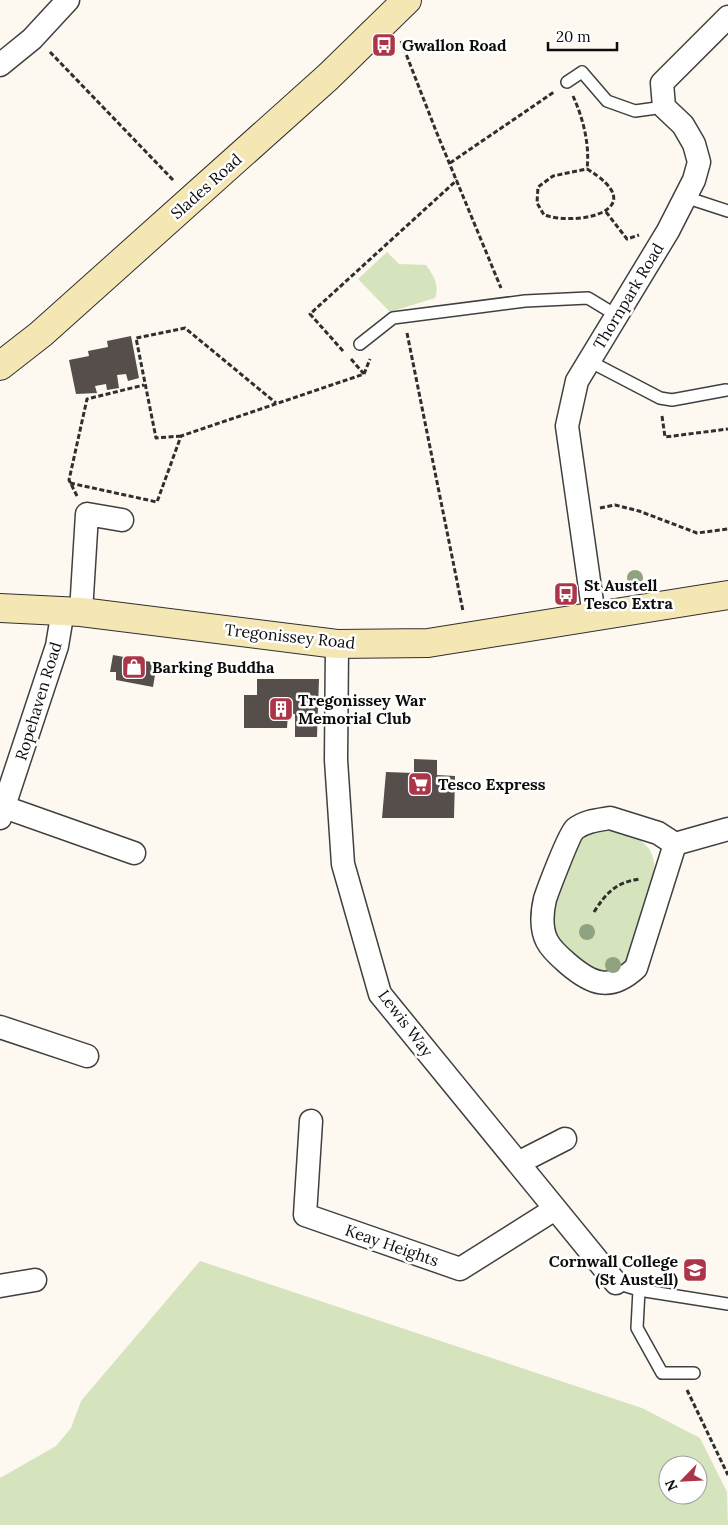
<svg xmlns="http://www.w3.org/2000/svg" width="728" height="1525" viewBox="0 0 728 1525" font-family="Lora,serif">
<style>
.green{fill:#d5e4bd;fill-rule:evenodd}
.building{fill:#554e4b}
.lines{fill:none;stroke-linecap:round;stroke-linejoin:round}
.lane-casing{stroke:#404040;stroke-width:14}
.street-casing{stroke:#404040;stroke-width:25}
.secondary-casing{stroke:#2f2f2f;stroke-width:30}
.path{stroke:#2f2f2f;stroke-width:3;stroke-dasharray:5 2.5;stroke-linecap:butt}
.lane{stroke:#fff;stroke-width:11}
.street{stroke:#fff;stroke-width:22}
.secondary{stroke:#f5e7b3;stroke-width:28}
.tree{fill:#90a381}
.labels{text-anchor:middle;stroke-width:5;stroke-linejoin:round;paint-order:stroke}
.poi-label{font-size:16px;font-weight:bold;fill:#0d0d0d;stroke:#fff;text-anchor:start}
.street-label{font-size:16px;fill:#0d0d0d;stroke:#fff}
</style>
<rect width="100%" height="100%" fill="#fdf9f0"/>
<!-- green -->
<path class="green" d="M387,252l12,12 27,1c7,10 14,20 9,33l-45,14 -32,-33z
M603,830c31,3 56,12 51,48l-30,91 -22,5 -38,-24 -8,-15 -4,-21 30,-77 4,-3z
M200,1261l442,147 58,30 27,54 1,33h-728v-47l56,-32 15,-18 10,-27zM668,1465h30v30h-30z"/>
<!-- building -->
<path class="building" d="M131,336l8,42 -11,3 -2,-7 -9,1 2,13 -12,2 -1,-6 -11,2 2,7 -21,1 -7,-34 20,-4 -1,-5 20,-4 -1,-6z
M113,655l44,8 -4,24 -37,-7v-8h-6z
M257,679h62l-2,58h-22v-23h-7l-1,14h-43v-33h13z
M414,759l23,1v15l18,1 -1,42h-72l4,-46 28,1z"/>
<g class="lines">
<defs>
<path id="lane" d="M567,82l15,-10 25,29 28,10 29,-4
M685,197l43,14
M360,344l33,-26 132,-17 63,-3 28,17
M589,361l71,37 12,2 54,-10
M616,1283l23,7 89,14
M639,1290l-2,38 25,45h32"/>
<path id="street" d="M0,65l32,-26 36,-39
M81,612l6,-98 35,6
M594,616l-27,-190 10,-45 91,-150 26,-51 5,-18 -5,-18 -11,-19 -19,-18 -2,-24 66,-66
M337,644l-1,116 7,104 37,130 236,289
M4,807l130,46
M0,818l57,-172 6,-36
M610,818l48,15 17,11 -39,124c-26,24 -45,16 -69,-5 -7,-6 -16,-14 -20,-22 -6,-12 -5,-29 -2,-42 3,-9 24,-65 30,-70 10,-8 23,-9 35,-11z
M675,844l53,-15
M0,1027l87,29
M311,1121l-6,94 155,54 95,-60
M518,1163l47,-24
M0,1286l35,-6"/>
<path id="secondary" d="M0,366l41,-32 287,-257 79,-77
M0,608l81,4 256,32 91,-1 300,-48"/>
</defs>
<!-- lane casing -->
<use href="#lane" class="lane-casing"/>
<!-- street casing -->
<use href="#street" class="street-casing"/>
<!-- secondary casing -->
<use href="#secondary" class="secondary-casing"/>
<!-- path -->
<path class="path" d="M401,41l35,90 65,157
M50,52l124,129
M573,96c10,22 17,49 14,73
M450,163l104,-71
M587,169c65,39 -4,58 -43,46l-7,-12 1,-16 15,-11z
M606,212l21,27 12,-4
M407,333l56,278
M343,351l-33,-37 147,-134
M351,359l13,15
M662,416l3,21 63,-8
M181,436l-25,2 -20,-100 49,-10 91,75
M70,483l87,19 24,-66 183,-62 6,-15
M77,496l-8,-16 18,-81 57,-14
M600,508l15,-3 24,6 58,22 31,-4
M594,912c12,-19 22,-30 46,-33
M687,1390l41,85"/>
<!-- lane -->
<use href="#lane" class="lane"/>
<!-- street -->
<use href="#street" class="street"/>
<!-- secondary -->
<use href="#secondary" class="secondary"/>
</g>
<!-- trees -->
<g class="tree">
<circle cx="635" cy="578" r="8"/>
<circle cx="568" cy="594" r="8"/>
<circle cx="587" cy="932" r="8"/>
<circle cx="613" cy="965" r="8"/>
</g>
<!-- icons -->
<defs>
<symbol id="bus-square" viewBox="-11 -11 22 22"><rect x="-9" y="-9" width="18" height="18" rx="4" fill="#ac3648" stroke="#fff"/><path d="M-5-6H5V4H4V6H2V4H-2V6H-4V4H-5ZM-3.5-4V0h7V-4ZM-3.5 1.2v1.5H-2V1.2ZM2 1.2v1.5H3.5V1.2Z" fill="#fff"/></symbol>
<symbol id="shop-square" viewBox="-11 -11 22 22"><rect x="-9" y="-9" width="18" height="18" rx="4" fill="#ac3648" stroke="#fff"/><path d="M-5-2.5h2.3a2.7 3.5 0 0 1 5.4 0H5L5.5 6h-11ZM-1.5-2.5h3a1.5 2.3 0 0 0-3 0Z" fill="#fff"/></symbol>
<symbol id="building-square" viewBox="-11 -11 22 22"><rect x="-9" y="-9" width="18" height="18" rx="4" fill="#ac3648" stroke="#fff"/><path d="M-4-6H4V6H1V3H-1V6H-4ZM-2.5-4.3h1.7v1.8h-1.7ZM.8-4.3h1.7v1.8H.8ZM-2.5-1h1.7V.8h-1.7ZM.8-1h1.7V.8H.8Z" fill="#fff"/></symbol>
<symbol id="supermarket-square" viewBox="-11 -11 22 22"><rect x="-9" y="-9" width="18" height="18" rx="4" fill="#ac3648" stroke="#fff"/><path d="M-6-5.5h2.5l.6 2H6L4.5 2H-2.5L-4.4-4H-6ZM-1.5 3.2a1.3 1.3 0 1 0 .1 0ZM3 3.2a1.3 1.3 0 1 0 .1 0Z" fill="#fff"/></symbol>
<symbol id="university-square" viewBox="-11 -11 22 22"><rect x="-9" y="-9" width="18" height="18" rx="4" fill="#ac3648" stroke="#fff"/><path d="M0-5L7-2L0 1L-7-2ZM-4 1L0 2.5L4 1V4Q0 6-4 4Z" fill="#fff"/></symbol>
</defs>
<g fill-rule="evenodd">
<use href="#bus-square" x="370" y="31" width="28" height="28"/>
<use href="#bus-square" x="552" y="580" width="28" height="28"/>
<use href="#shop-square" x="120" y="653" width="28" height="28"/>
<use href="#building-square" x="267" y="695" width="28" height="28"/>
<use href="#supermarket-square" x="406" y="770" width="28" height="28"/>
<use href="#university-square" x="681" y="1256" width="28" height="28"/>
</g>
<g class="labels">
<!-- poi labels -->
<g class="poi-label">
<text x="402" y="51">Gwallon Road</text>
<text x="584" y="591">St Austell<tspan x="584" dy="18">Tesco Extra</tspan></text>
<text x="152" y="673">Barking Buddha</text>
<text x="298" y="706">Tregonissey War<tspan x="298" dy="18">Memorial Club</tspan></text>
<text x="438" y="790">Tesco Express</text>
<text x="678" y="1267" text-anchor="end">Cornwall College<tspan x="678" dy="18">(St Austell)</tspan></text>
</g>
<!-- street labels -->
<g class="street-label">
<text transform="translate(206 186) rotate(-42)" y="6">Slades Road</text>
<text transform="translate(628 296) rotate(-59)" y="6">Thornpark Road</text>
<text transform="translate(290 636) rotate(6)" y="6">Tregonissey Road</text>
<text transform="translate(38 701) rotate(-73)" y="6">Ropehaven Road</text>
<text transform="translate(406 1023) rotate(53)" y="6">Lewis Way</text>
<text transform="translate(392 1245) rotate(19)" y="6">Keay Heights</text>
</g>
</g>
<!-- north arrow -->
<g transform="translate(683 1480) rotate(246)"><circle r="24" fill="#ffffff" stroke="#9e9e9e"/>
<path d="M0-4L9 19L0 12L-9 19Z" fill="#ac3648"/>
<text y="-8" font-size="14" font-weight="bold" text-anchor="middle" fill="#0d0d0d">N</text>
</g>
<!-- scale -->
<path d="M548 42v8h69v-8" fill="none" stroke="#0d0d0d" stroke-width="2.5"/>
<text x="556" y="42" font-size="15" fill="#0d0d0d" stroke="#ffffff" stroke-width="4" paint-order="stroke">20 m</text>
</svg>
